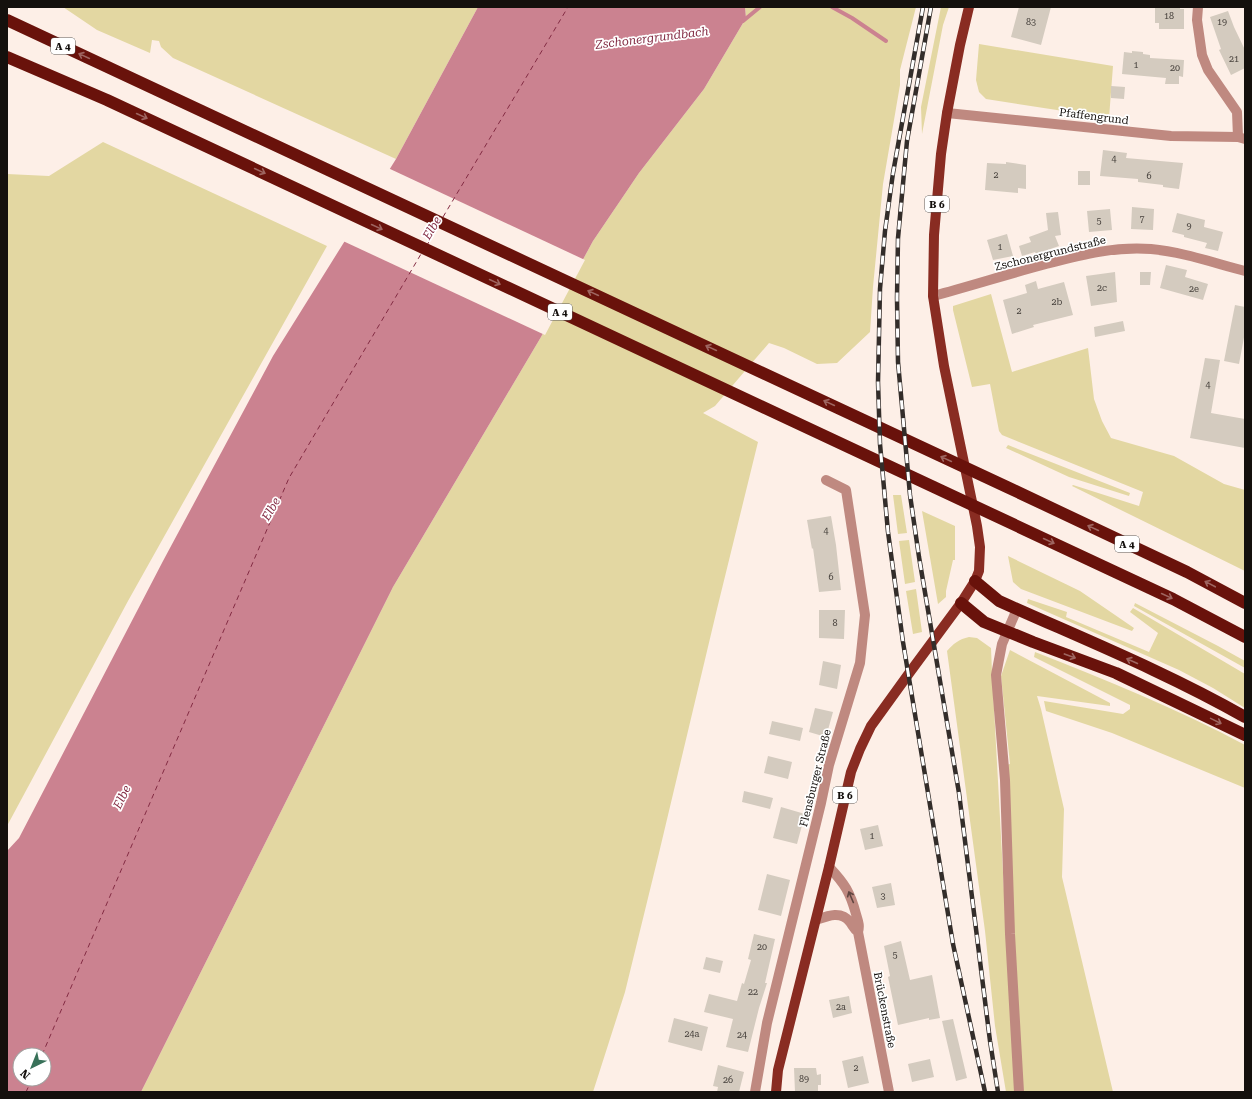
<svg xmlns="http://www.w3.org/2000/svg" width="1252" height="1099" viewBox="0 0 1252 1099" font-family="'Roboto Serif',serif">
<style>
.green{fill:#e3d7a2}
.water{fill:#cb8290;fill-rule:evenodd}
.pier{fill:#fdefe7}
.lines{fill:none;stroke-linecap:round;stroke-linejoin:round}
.stream{stroke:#cb8290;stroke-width:4}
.ferry{stroke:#832b43;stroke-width:1;stroke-dasharray:5 4;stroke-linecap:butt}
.building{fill:#d4cbbf}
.minor{stroke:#bf8980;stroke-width:10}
.major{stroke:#892c22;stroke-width:10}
.highway{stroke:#69120b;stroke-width:12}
.rail-casing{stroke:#332d2a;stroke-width:4.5}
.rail{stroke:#fff;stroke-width:3;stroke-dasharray:9;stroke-linecap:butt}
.oneway{stroke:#9e6560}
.oneway2{stroke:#614641}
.labels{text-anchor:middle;stroke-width:3.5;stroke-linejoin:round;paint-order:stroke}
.number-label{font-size:9px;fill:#443f3a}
.shield{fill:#fff;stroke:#5a5856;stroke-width:1}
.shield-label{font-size:10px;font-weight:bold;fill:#14100d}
.street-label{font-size:11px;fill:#14100d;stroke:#fff}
.water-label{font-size:12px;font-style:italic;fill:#832b43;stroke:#fff}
</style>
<rect width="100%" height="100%" fill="#fdefe7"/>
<!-- green -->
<path class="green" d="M63,7h415l-82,152 -223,-101 -12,-11 -2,-6 -7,-1 -2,13 -53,-23z
M745,7h171l-16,63v15l-17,99 -10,103 -3,45 -33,31 -20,1 -33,-16 -15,-5 -54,63 -12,7 55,29 -41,167 -58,244 -34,139 -32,100h-452l252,-505 148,-250 52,-96 46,-68 65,-84 42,-71z
M941,7h8l-6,18 -21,109 -1,-27z
M979,44l134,22 -4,52 -123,-19 -7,-7 -3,-12z
M103,142l224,104 -199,355 -121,225v-652l42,2z
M991,294l21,78 76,-24 6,51 8,22 9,17 63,18 50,28 21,6v81l-173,-85 1,-1 66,21 4,-14 -141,-57 -3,-4 -9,-47 -18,3 -19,-77v-4z
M1008,445l122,48 -1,3 -60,-19 -63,-29z
M893,495h8l6,38 -9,1z
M922,511l33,15v34h-2l-7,31v6l-8,7z
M909,540l6,42 -10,2 -6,-43z
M1008,556l72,35 54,37 -2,3 -111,-42 -8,-7z
M916,589l6,43 -9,2 -7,-43z
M1028,599l39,13 -1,5 83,35 9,-19 -28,-21 3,-4 112,66v34l-32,-20 -34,-18 -152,-67z
M1135,603l83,43 27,15v7l-111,-62z
M969,637l8,1 14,10 1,24 23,420h-9l-11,-66 -10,-95 -38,-280c6,-7 12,-12 22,-14z
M1010,650l100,53v3l-73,-10 4,13 23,100 -2,68 51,215h-91l-16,-327 4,-1 -9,-88z
M1035,652c71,28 143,57 210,93v43l-133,-55 -66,-22 -2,-10 79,13 7,-5v-4l-96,-48z"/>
<!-- water -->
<path class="water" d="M478,7h267l1,11 -42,71 -65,84 -46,68 -52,96 -148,250 -252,505h-134v-241l12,-13 144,-277 110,-205 123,-197zM20,1055h24v24h-24z"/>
<!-- pier -->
<path class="pier" d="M388,168l197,92 -40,75 -202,-94z"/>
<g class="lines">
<!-- stream -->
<path class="stream" d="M832,7l20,11 34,23
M743,21l17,-14"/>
<!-- ferry -->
<path class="ferry" d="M443,217l125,-210
M427,245l11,-18
M42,1055l247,-577 132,-224
M26,1092l6,-13"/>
</g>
<!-- building -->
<path class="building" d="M1019,7h32l-10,38 -30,-8z
M1155,7h25v2h4v20h-25v-6h-4z
M1228,11l6,16 11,23v18l-14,7 -12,-25 2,-1 -11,-32z
M1132,51l11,1v2l7,1v3l34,2 -1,17 -4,-1v8h-14l1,-6 -44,-4 2,-22 8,1z
M1111,86l14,1 -1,12 -13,-1z
M1103,150l24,3 -1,5 57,5 -4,26 -16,-2v-2l-25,-3v-3l-38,-3z
M1006,162l20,3v24l-8,-1v5l-33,-3 2,-27 19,1z
M1078,171h12v14h-12z
M1132,207l22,2 -1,21 -22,-1z
M1110,209l2,21 -23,2 -2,-21z
M1058,212l3,23 -6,1 4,10 -23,8 -1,-2 -13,4 -3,-10 12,-4 -2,-5 19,-7 -2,-17z
M1177,213l28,7 -1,7 19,5 -5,19 -13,-3 2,-5 -23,-6v-2l-12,-3z
M1007,234l6,22 -20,4 -6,-20z
M1166,265l21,5 -2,7 23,7 -5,16 -43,-12z
M1115,272l2,30 -26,4 -5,-30z
M1140,272h11l-1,13h-10z
M1036,281l2,8 26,-7 9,33 -40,10 1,2 -22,7 -9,-34 24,-7 -2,-8z
M1235,305l10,2v25l-6,32 -15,-3z
M1123,321l2,10 -30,6 -1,-10z
M1205,358l15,2 -9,53 34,6v29l-55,-10z
M831,516l5,29 5,45 -22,2 -6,-44 -1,1 -5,-29z
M819,610h26l-1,29 -25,-1z
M823,661l18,4 -4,24 -18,-4z
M815,708l18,4 -7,25 -17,-5z
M772,721l31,7 -3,13 -31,-7z
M768,756l24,6 -4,17 -24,-6z
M744,791l29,7 -3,11 -28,-7z
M781,807l24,7 -8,30 -24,-6z
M878,825l5,21 -18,4 -5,-21z
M767,874l23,6 -9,36 -23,-6z
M891,883l4,22 -18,3 -5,-21z
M754,934l21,5 -10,44h2l-8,25 -11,44 -22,-5 7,-28 -29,-7 5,-18 28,7 5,-18 2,1 7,-24 -3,-1z
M901,941l9,39 22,-5 8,43 -11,2v-2l-31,7 -10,-48 2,-1 -6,-30z
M706,957l17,4 -3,12 -17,-4z
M849,996l3,17 -19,5 -4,-18z
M674,1018l34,9 -6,24 -34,-9z
M953,1019l14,59 -11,3 -14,-60z
M863,1056l6,27 -21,5 -6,-27z
M930,1059l4,18 -22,5 -4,-18z
M718,1065l26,7 -5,20h-22l1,-5 -5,-1z
M794,1068h22l1,7 4,-1v11h-3v7h-23z"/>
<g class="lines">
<!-- minor -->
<path class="minor" d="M1198,7l-1,13 5,35 6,15 29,42 1,25
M947,113l224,23 67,1 7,2
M933,296c38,-10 75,-22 113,-32 35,-9 69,-18 105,-15 32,3 63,14 94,22
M1017,609l-15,35 -6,31 9,105 5,154 9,158
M829,867c16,17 21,25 27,47 2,7 4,11 2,18l31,160
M816,920c11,-4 25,-10 34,2 3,4 4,7 8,10
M755,1092l12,-69 54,-220 8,-38 31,-102 5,-48 -19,-125 -20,-10"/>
<!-- major -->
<path class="major" d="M776,1092l2,-22 51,-203 22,-95 9,-23 11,-23 39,-54 51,-69 14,-22 4,-10 1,-24 -3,-21 -33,-160 -11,-70 1,-61 7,-81 6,-41 13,-68 9,-38"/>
<!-- highway -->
<path class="highway" d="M7,20l1000,467 180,85 58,31
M7,57l100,43 1066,499 72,38
M975,581l24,20c82,37 167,71 246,116
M961,603l23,19 49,20 83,31 129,62"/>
<defs>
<path id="rail" d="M923,7l-30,166 -8,58 -5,58 -2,93 2,62 8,88 15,110 50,302 32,148
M931,7l-24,134 -3,32 -6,65 -1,60 1,64 12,133 9,62 40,236 31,248 8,51"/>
</defs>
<!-- rail casing -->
<use href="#rail" class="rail-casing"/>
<!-- rail -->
<use href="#rail" class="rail"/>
</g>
<!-- one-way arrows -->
<defs><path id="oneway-shaft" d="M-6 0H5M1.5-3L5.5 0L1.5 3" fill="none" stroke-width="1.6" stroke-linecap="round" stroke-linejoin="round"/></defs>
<g class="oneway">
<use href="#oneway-shaft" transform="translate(84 56) rotate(-155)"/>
<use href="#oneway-shaft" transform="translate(142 116) rotate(25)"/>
<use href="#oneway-shaft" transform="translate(260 171) rotate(25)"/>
<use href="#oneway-shaft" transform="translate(377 227) rotate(25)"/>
<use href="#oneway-shaft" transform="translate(495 282) rotate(25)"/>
<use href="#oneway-shaft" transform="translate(593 293) rotate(-155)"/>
<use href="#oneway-shaft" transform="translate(711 348) rotate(-155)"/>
<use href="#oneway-shaft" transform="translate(829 403) rotate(-155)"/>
<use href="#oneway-shaft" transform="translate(946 459) rotate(-155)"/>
<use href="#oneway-shaft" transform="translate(1093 528) rotate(-155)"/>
<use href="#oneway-shaft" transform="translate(1049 541) rotate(25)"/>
<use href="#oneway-shaft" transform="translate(1210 584) rotate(-152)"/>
<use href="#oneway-shaft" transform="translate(1167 596) rotate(25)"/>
<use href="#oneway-shaft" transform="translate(1070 656) rotate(20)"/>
<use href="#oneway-shaft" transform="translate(1132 661) rotate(-156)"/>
<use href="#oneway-shaft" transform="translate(1216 721) rotate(26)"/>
</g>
<use class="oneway2" href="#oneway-shaft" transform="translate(851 897) rotate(-113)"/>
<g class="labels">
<!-- number labels -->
<g class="number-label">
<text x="1169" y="19">18</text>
<text x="1031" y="25">83</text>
<text x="1222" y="25">19</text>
<text x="1234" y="62">21</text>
<text x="1136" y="68">1</text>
<text x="1175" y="71">20</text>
<text x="1114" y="162">4</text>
<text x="996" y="178">2</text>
<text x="1149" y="179">6</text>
<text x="1142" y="222">7</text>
<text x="1099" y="224">5</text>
<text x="1189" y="229">9</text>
<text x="1000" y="250">1</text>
<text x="1102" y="291">2c</text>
<text x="1194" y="292">2e</text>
<text x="1057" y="305">2b</text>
<text x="1019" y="314">2</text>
<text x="1208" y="388">4</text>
<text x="826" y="534">4</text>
<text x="831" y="580">6</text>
<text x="835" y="626">8</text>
<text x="872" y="839">1</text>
<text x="883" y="899">3</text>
<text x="762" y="950">20</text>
<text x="895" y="958">5</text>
<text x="753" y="995">22</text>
<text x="841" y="1010">2a</text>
<text x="692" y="1037">24a</text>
<text x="742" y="1038">24</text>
<text x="856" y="1071">2</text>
<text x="804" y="1082">89</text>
<text x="728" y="1083">26</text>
</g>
<!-- shield labels -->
<g class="shield">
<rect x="51" y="38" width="24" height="16" rx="3"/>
<rect x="925" y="196" width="24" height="16" rx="3"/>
<rect x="548" y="304" width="24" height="16" rx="3"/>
<rect x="1115" y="536" width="24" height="16" rx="3"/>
<rect x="833" y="787" width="24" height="16" rx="3"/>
</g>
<g class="shield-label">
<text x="63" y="50">A 4</text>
<text x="937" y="208">B 6</text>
<text x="560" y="316">A 4</text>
<text x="1127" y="548">A 4</text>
<text x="845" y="799">B 6</text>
</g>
<!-- street labels -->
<g class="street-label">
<text transform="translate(1094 116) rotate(7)" y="4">Pfaffengrund</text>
<text transform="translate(1050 253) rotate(-14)" y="4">Zschonergrundstraße</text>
<text transform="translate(815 778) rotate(-76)" y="4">Flensburger Straße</text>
<text transform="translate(885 1010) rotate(79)" y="4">Brückenstraße</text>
</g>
<!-- water labels -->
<g class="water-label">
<text transform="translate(652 38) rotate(-7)" y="4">Zschonergrundbach</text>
<text transform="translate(432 228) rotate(-59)" y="4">Elbe</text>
<text transform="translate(271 509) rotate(-60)" y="4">Elbe</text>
<text transform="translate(122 797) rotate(-64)" y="4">Elbe</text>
</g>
</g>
<!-- border -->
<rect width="1252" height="1099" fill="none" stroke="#14100d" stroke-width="16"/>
<!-- north arrow -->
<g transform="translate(32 1067) rotate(223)"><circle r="19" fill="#ffffff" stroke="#a19f9e"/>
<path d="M0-3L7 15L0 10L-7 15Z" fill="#387159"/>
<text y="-6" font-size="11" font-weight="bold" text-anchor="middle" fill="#14100d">N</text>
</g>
</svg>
